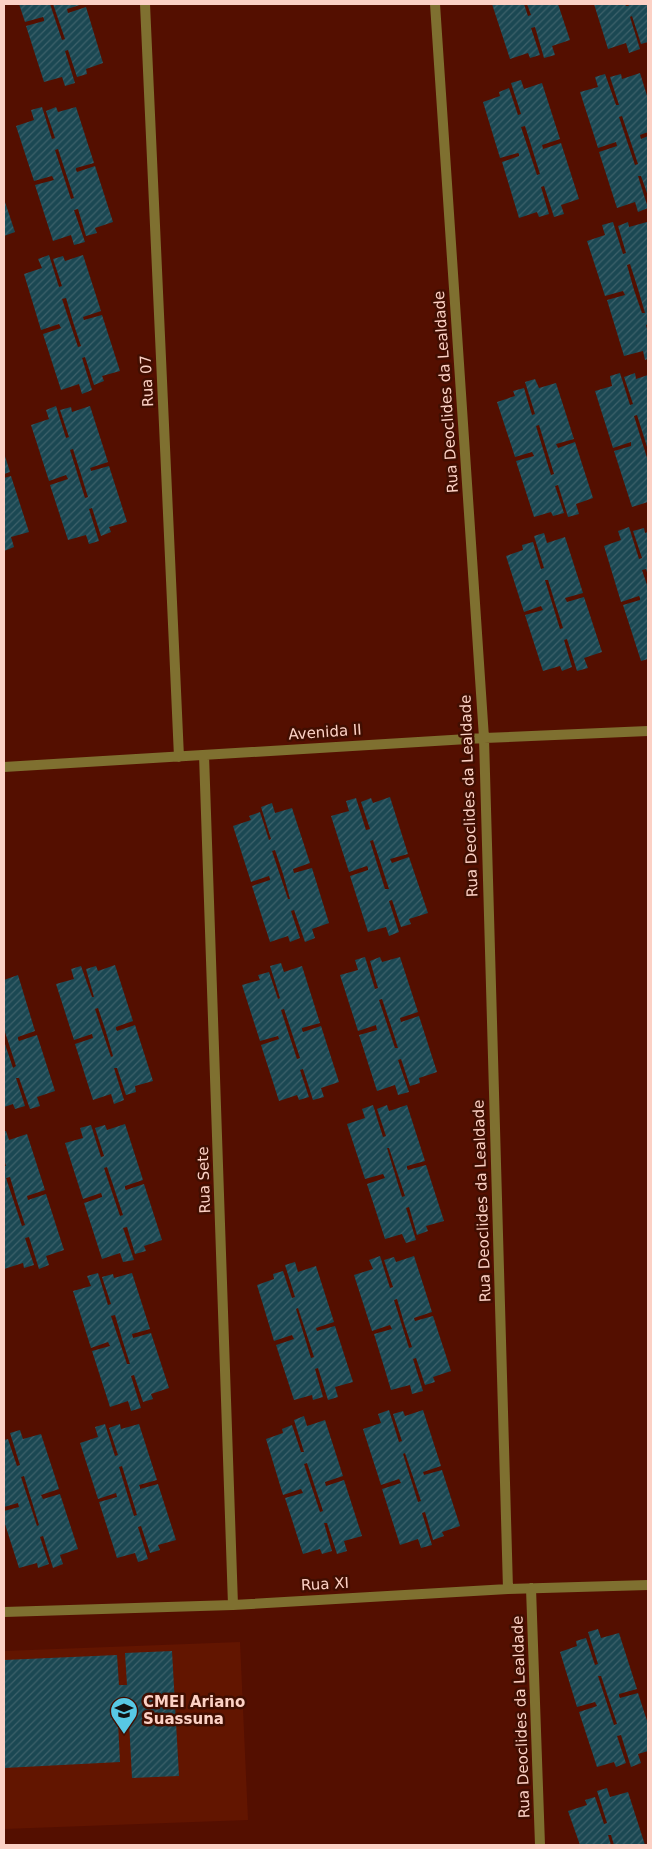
<svg xmlns="http://www.w3.org/2000/svg" width="652" height="1849" viewBox="0 0 652 1849" font-family="'DejaVu Sans',sans-serif">
<style>
.built{fill:#621500}
.building{fill:url(#building-hatch);fill-rule:evenodd}
.lines{fill:none;stroke-linecap:round;stroke-linejoin:round}
.street{stroke:#7f7030;stroke-width:10}
.labels{text-anchor:middle;stroke-width:5;stroke-linejoin:round;paint-order:stroke}
.street-label{font-size:15px;fill:#fcd1c5;stroke:#410e01}
.poi-label{font-size:15px;font-weight:bold;fill:#fcd1c5;stroke:#410e01;text-anchor:start}
</style>
<defs>
<pattern id="building-hatch" width="6" height="6" patternUnits="userSpaceOnUse" patternTransform="scale(1.25)"><rect width="6" height="6" fill="#1b4853"/><path d="M-1 1l2-2M0 6l6-6M5 7l2-2" fill="none" stroke="#3d616a"/></pattern>
</defs>
<rect width="100%" height="100%" fill="#540f00"/>
<!-- built -->
<path class="built" d="M240,1642l8,178 -244,9v-178z"/>
<!-- building -->
<path class="building" d="M19,4h31l12,36 3,-1 -12,-35h30l-16,5 1,4 18,-6 17,56 -17,6 1,5 -10,3 -9,-27 -3,1 10,32 -10,3 -3,-9 -18,5 -18,-56 18,-5v-2l-1,-2 -18,5z
M492,4h32l4,12 3,-1 -4,-11h31l12,36 -18,6 3,9 -11,3 -9,-31 -4,1 9,27 -10,3 -2,-5 -18,6z
M594,4h31l1,2h3l-1,-2h20v38l-7,2 -9,-28 -2,1 10,32 -11,4 -3,-10 -18,6z
M640,73l8,26v33l-8,3 1,4 7,-3v60l-7,-20h-3l10,32 -10,4 -3,-10 -18,6 -18,-56 18,-6 -1,-4 -18,6 -18,-56 18,-5 -3,-10 10,-3 11,31h3l-9,-28 11,-3 1,5zM622,116l16,48 -3,1 -16,-48z
M521,80l3,9 18,-6 18,56 -18,6 1,4 18,-6 18,56 -18,6 3,9 -10,3 -10,-31 -3,1 8,27 -10,3 -2,-5 -18,6 -17,-56 17,-6v-2l-1,-1 -18,5 -17,-56 17,-6 -1,-4 10,-4 9,27 3,-1 -10,-31zM525,126l15,48 -3,1 -16,-48z
M42,107l10,32 3,-1 -9,-27 10,-4 2,5 18,-5 18,56 -18,5v2l1,2 18,-6 18,56 -18,6 2,5 -11,3 -8,-27 -4,1 11,32 -11,3 -3,-10 -18,6 -18,-56 19,-5 -2,-4 -18,5 -18,-55 18,-6 -3,-10zM58,149l16,49 -3,1 -16,-49z
M4,199l11,33 -11,4z
M613,222l10,32 3,-1 -8,-27 10,-4 1,5 18,-5 1,3v99l-2,1 2,8v26l-3,1 -2,-9 -19,5 -17,-56 18,-5 -2,-4 -18,5 -18,-55 18,-6 -3,-10zM630,264l8,25 7,24h-3l-8,-23 -7,-25z
M49,255l10,32 3,-1 -9,-27 10,-3 2,5 18,-6 18,56 -18,6 1,3 18,-5 18,56 -18,5 2,5 -10,4 -9,-28 -3,1 10,32 -10,4 -3,-10 -18,6 -18,-56 18,-6 -2,-4 -18,6 -17,-56 18,-6 -4,-9zM66,298l7,24 8,24 -3,1 -16,-48z
M620,373l10,32 3,-1 -9,-27 11,-4 1,6 12,-4v75l-11,-35 -3,1 14,45v41l-16,5 -18,-56 17,-5v-4l-18,6 -18,-57 17,-5 -2,-10z
M535,379l4,9 17,-5 18,56 -18,5 2,4 17,-6 18,56 -17,6 3,10 -11,3 -10,-32 -3,1 9,27 -11,3 -2,-4 -17,5 -18,-56 18,-5 -2,-4 -17,5 -18,-55 18,-6 -2,-5 11,-3 8,27 3,-1 -10,-32zM539,425l15,49 -3,1 -15,-49z
M56,406l10,32 3,-1 -9,-27 11,-3 1,5 18,-6 18,56 -18,6 1,2v1l18,-5 18,56 -18,5 2,5 -10,4 -9,-28 -3,1 10,32 -10,3 -3,-9 -18,5 -18,-55 18,-6 -2,-4 -17,6 -18,-56 18,-6 -3,-9zM73,449l15,48 -3,1 -15,-48z
M4,453l6,19 -6,2z
M11,476l18,56 -18,5 3,10 -10,4v-73z
M629,527l10,32 3,-1 -9,-27 11,-3 1,5 3,-1v44l-2,-7 -4,1 6,18v71l-7,2 -18,-56 17,-5v-2l-1,-2 -18,6 -17,-56 17,-6 -3,-9z
M544,533l3,10 18,-6 18,56 -18,5 2,4 17,-5 18,55 -18,6 4,10 -11,3 -10,-32 -3,1 8,27 -10,4 -2,-5 -17,5 -18,-56 18,-5 -2,-4 -17,6 -18,-56 17,-6 -1,-5 11,-3 8,27 3,-1 -10,-32zM545,580h3l7,23 8,25 -3,1z
M390,797l18,57 -18,5 2,4 17,-6 19,56 -19,6 2,5 -10,3 -9,-27 -3,1 10,31 -10,4 -3,-9 -18,5 -18,-56 18,-6v-2l-1,-2 -18,6 -18,-56 18,-5 -3,-10 10,-3 10,32 4,-1 -9,-27 10,-4 2,5zM373,840l16,49h-4l-15,-48z
M272,803l3,10 17,-5 18,55 -17,6 1,4 18,-5 17,55 -17,6 3,9 -10,4 -11,-32 -3,1 9,27 -10,4 -2,-6 -18,6 -18,-56 18,-6v-1l-1,-3 -18,6 -18,-56 18,-6 -2,-4 11,-4 9,28 2,-1 -10,-32zM275,850l8,24 7,25h-2l-16,-48z
M365,957l10,32 3,-1 -8,-27 10,-4 2,5 18,-5 18,55 -18,6 1,4 18,-6 18,56 -18,6 1,5 -10,3 -9,-27 -3,1 11,32 -11,3 -3,-10 -18,6 -18,-56 18,-5 -1,-5 -18,6 -18,-56 18,-5 -3,-10zM382,999l8,24 8,25h-3l-16,-48z
M281,963l3,9 18,-6 18,57 -18,5v2l1,2 18,-6 18,56 -18,6 3,9 -11,3 -10,-31 -3,1 9,27 -10,3 -2,-5 -18,6 -18,-56 18,-6 -1,-3 -18,5 -18,-56 18,-5 -2,-5 11,-3 9,27 2,-1 -10,-32zM284,1009l16,49 -3,1 -16,-49z
M115,965l18,56 -17,6v2l1,2 18,-6 18,56 -18,5 1,6 -10,3 -9,-27h-3l10,32 -10,4 -3,-10 -18,6 -18,-56 18,-6 -1,-4 -18,6 -18,-56 18,-5 -3,-10 10,-3 11,31h2l-8,-28 10,-3 2,5zM98,1008l8,24 7,24 -2,1 -16,-48z
M18,975l17,56 -17,6v2l1,2 18,-6 18,56 -18,6 3,9 -10,3 -11,-31h-3l9,28 -10,3 -2,-5 -9,3v-66l9,27 3,-2 -12,-37v-49z
M373,1105l10,32 3,-1 -9,-27 10,-4 2,6 18,-6 18,56 -18,5v2l1,2 18,-5 18,56 -18,5 2,5 -11,4 -8,-28 -3,1 10,32 -10,3 -4,-9 -17,5 -18,-55 18,-6 -2,-4 -18,5 -18,-55 18,-6 -3,-9zM387,1148h2l16,48 -3,1z
M125,1124l18,56 -18,6v2l1,2 18,-6 18,56 -18,6 2,5 -11,3 -8,-27 -4,1 11,32 -11,2 -3,-9 -18,6 -18,-56 18,-6v-1l-1,-3 -18,6 -18,-56 18,-5 -3,-10 11,-3 10,32 3,-1 -9,-28 10,-3 2,5zM107,1167l16,48 -3,1 -16,-48z
M4,1131h2l3,9 18,-6 18,56 -18,6 1,4 18,-6 18,56 -18,6 3,9 -10,4 -10,-32 -4,1 9,27 -10,3 -1,-5 -19,6v-103h2l-2,-7zM10,1177l7,24 8,24 -3,1 -16,-48z
M380,1256l10,32 3,-1 -9,-27 10,-3 2,5 18,-6 18,56 -18,6 1,3 18,-5 18,55 -18,6 2,5 -10,3 -9,-27 -3,1 10,32 -11,3 -2,-9 -19,5 -17,-56 18,-5 -2,-4 -18,6 -18,-56 19,-6 -4,-9zM397,1299l7,24 8,24 -3,1 -15,-48z
M295,1262l3,10 18,-6 18,56 -18,6 1,3 18,-5 18,56 -18,5 3,10 -10,3 -10,-32 -3,1 8,28 -10,3 -1,-5 -18,5 -18,-55 18,-6 -2,-4 -18,6 -17,-56 17,-6 -1,-5 10,-3 9,27 3,-1 -10,-32zM298,1308l16,49 -3,1 -15,-49z
M98,1273l10,32 3,-1 -9,-27 11,-3 1,4 18,-5 18,56 -18,5 1,4 18,-5 18,55 -18,6 2,5 -10,3 -9,-27 -3,1 10,32 -10,3 -3,-10 -18,6 -18,-56 18,-5 -2,-4 -17,6 -18,-57 18,-5 -4,-10zM115,1315l7,24 8,25h-3l-16,-48z
M389,1410l10,32 3,-1 -9,-27 10,-3 2,5 18,-6 18,56 -18,6 1,3 18,-5 18,56 -18,6 2,4 -11,4 -8,-28 -3,1 10,32 -11,3 -3,-9 -18,6 -18,-56 19,-6 -2,-4 -18,6 -18,-56 18,-6 -3,-9zM405,1453l16,48 -3,1 -15,-48z
M304,1416l3,10 18,-6 18,56 -18,6 1,4 18,-6 18,56 -18,5 3,10 -10,3 -10,-31h-3l8,28 -10,3 -2,-5 -17,5 -18,-56 18,-5 -2,-4 -18,6 -17,-56 17,-6 -1,-4 10,-4 9,27h3l-10,-32zM307,1463l16,48 -3,1 -16,-48z
M105,1424l10,32 3,-1 -9,-27 11,-4 1,5 18,-5 18,56 -18,5 1,2v2l18,-5 18,56 -18,5 2,5 -10,3 -9,-27 -3,1 10,32 -10,3 -3,-9 -18,5 -18,-56 18,-5 -1,-4 -18,6 -18,-56 18,-6 -3,-10zM122,1466l15,49 -3,1 -15,-49z
M20,1430l3,9 18,-5 18,55 -18,6 2,4 17,-5 18,55 -18,6 3,9 -10,4 -10,-32 -3,1 9,27 -11,4 -1,-5 -18,5 -15,-47v-10l15,-4 -1,-4 -14,4v-67l4,-1 9,27 3,-1 -10,-32zM24,1476l15,49 -2,1 -16,-49z
M598,1629l3,9 18,-5 18,56 -18,5v2l1,2 18,-5 10,31v27l-10,3 3,9 -10,4 -10,-32 -4,1 9,27 -10,4 -2,-5 -17,5 -18,-55 18,-6 -2,-4 -18,5 -17,-55 17,-6 -1,-5 10,-3 9,27 3,-1 -10,-32zM598,1676h3l16,48 -3,1z
M172,1651l7,125 -47,2 -4,-75h-11l3,59 -116,6v-108l113,-5 2,30h8l-2,-32z
M607,1788l3,9 18,-5 17,53h-31l-3,-10h-3l3,10h-31l-12,-34 19,-6 -2,-5 10,-3 9,27 3,-1 -10,-32z"/>
<g class="lines">
<!-- street -->
<path class="street" d="M145,4l34,753
M435,4l49,734 24,851
M204,755l29,850
M4,767l480,-29 164,-7
M531,1588l9,257
M4,1612l229,-7 275,-16 140,-4"/>
</g>
<!-- icons -->
<defs>
<symbol id="school-pin" viewBox="-11 -11 22 30"><path d="M0 17L-7.5 6A9.5 9.5 0 1 1 7.5 6Z" fill="#58c8e4" stroke="#410e01"/><path d="M0-5L7-2L0 1L-7-2ZM-4 1L0 2.5L4 1V4Q0 6-4 4Z" fill="#111"/></symbol>
</defs>
<g fill-rule="evenodd">
<use href="#school-pin" x="108" y="1695" width="32" height="43"/>
</g>
<g class="labels">
<!-- street labels -->
<g class="street-label">
<text transform="translate(147 381) rotate(-93)" y="5">Rua 07</text>
<text transform="translate(446 392) rotate(-94)" y="5">Rua Deoclides da Lealdade</text>
<text transform="translate(325 732) rotate(-4)" y="5">Avenida II</text>
<text transform="translate(469 796) rotate(-92)" y="5">Rua Deoclides da Lealdade</text>
<text transform="translate(204 1180) rotate(-92)" y="5">Rua Sete</text>
<text transform="translate(482 1201) rotate(-92)" y="5">Rua Deoclides da Lealdade</text>
<text transform="translate(325 1584) rotate(-3)" y="5">Rua XI</text>
<text transform="translate(521 1717) rotate(-92)" y="5">Rua Deoclides da Lealdade</text>
</g>
<!-- poi labels -->
<g class="poi-label">
<text x="143" y="1707">CMEI Ariano<tspan x="143" dy="17">Suassuna</tspan></text>
</g>
</g>
<!-- border -->
<rect width="652" height="1849" fill="none" stroke="#fcd1c5" stroke-width="10"/>
</svg>
